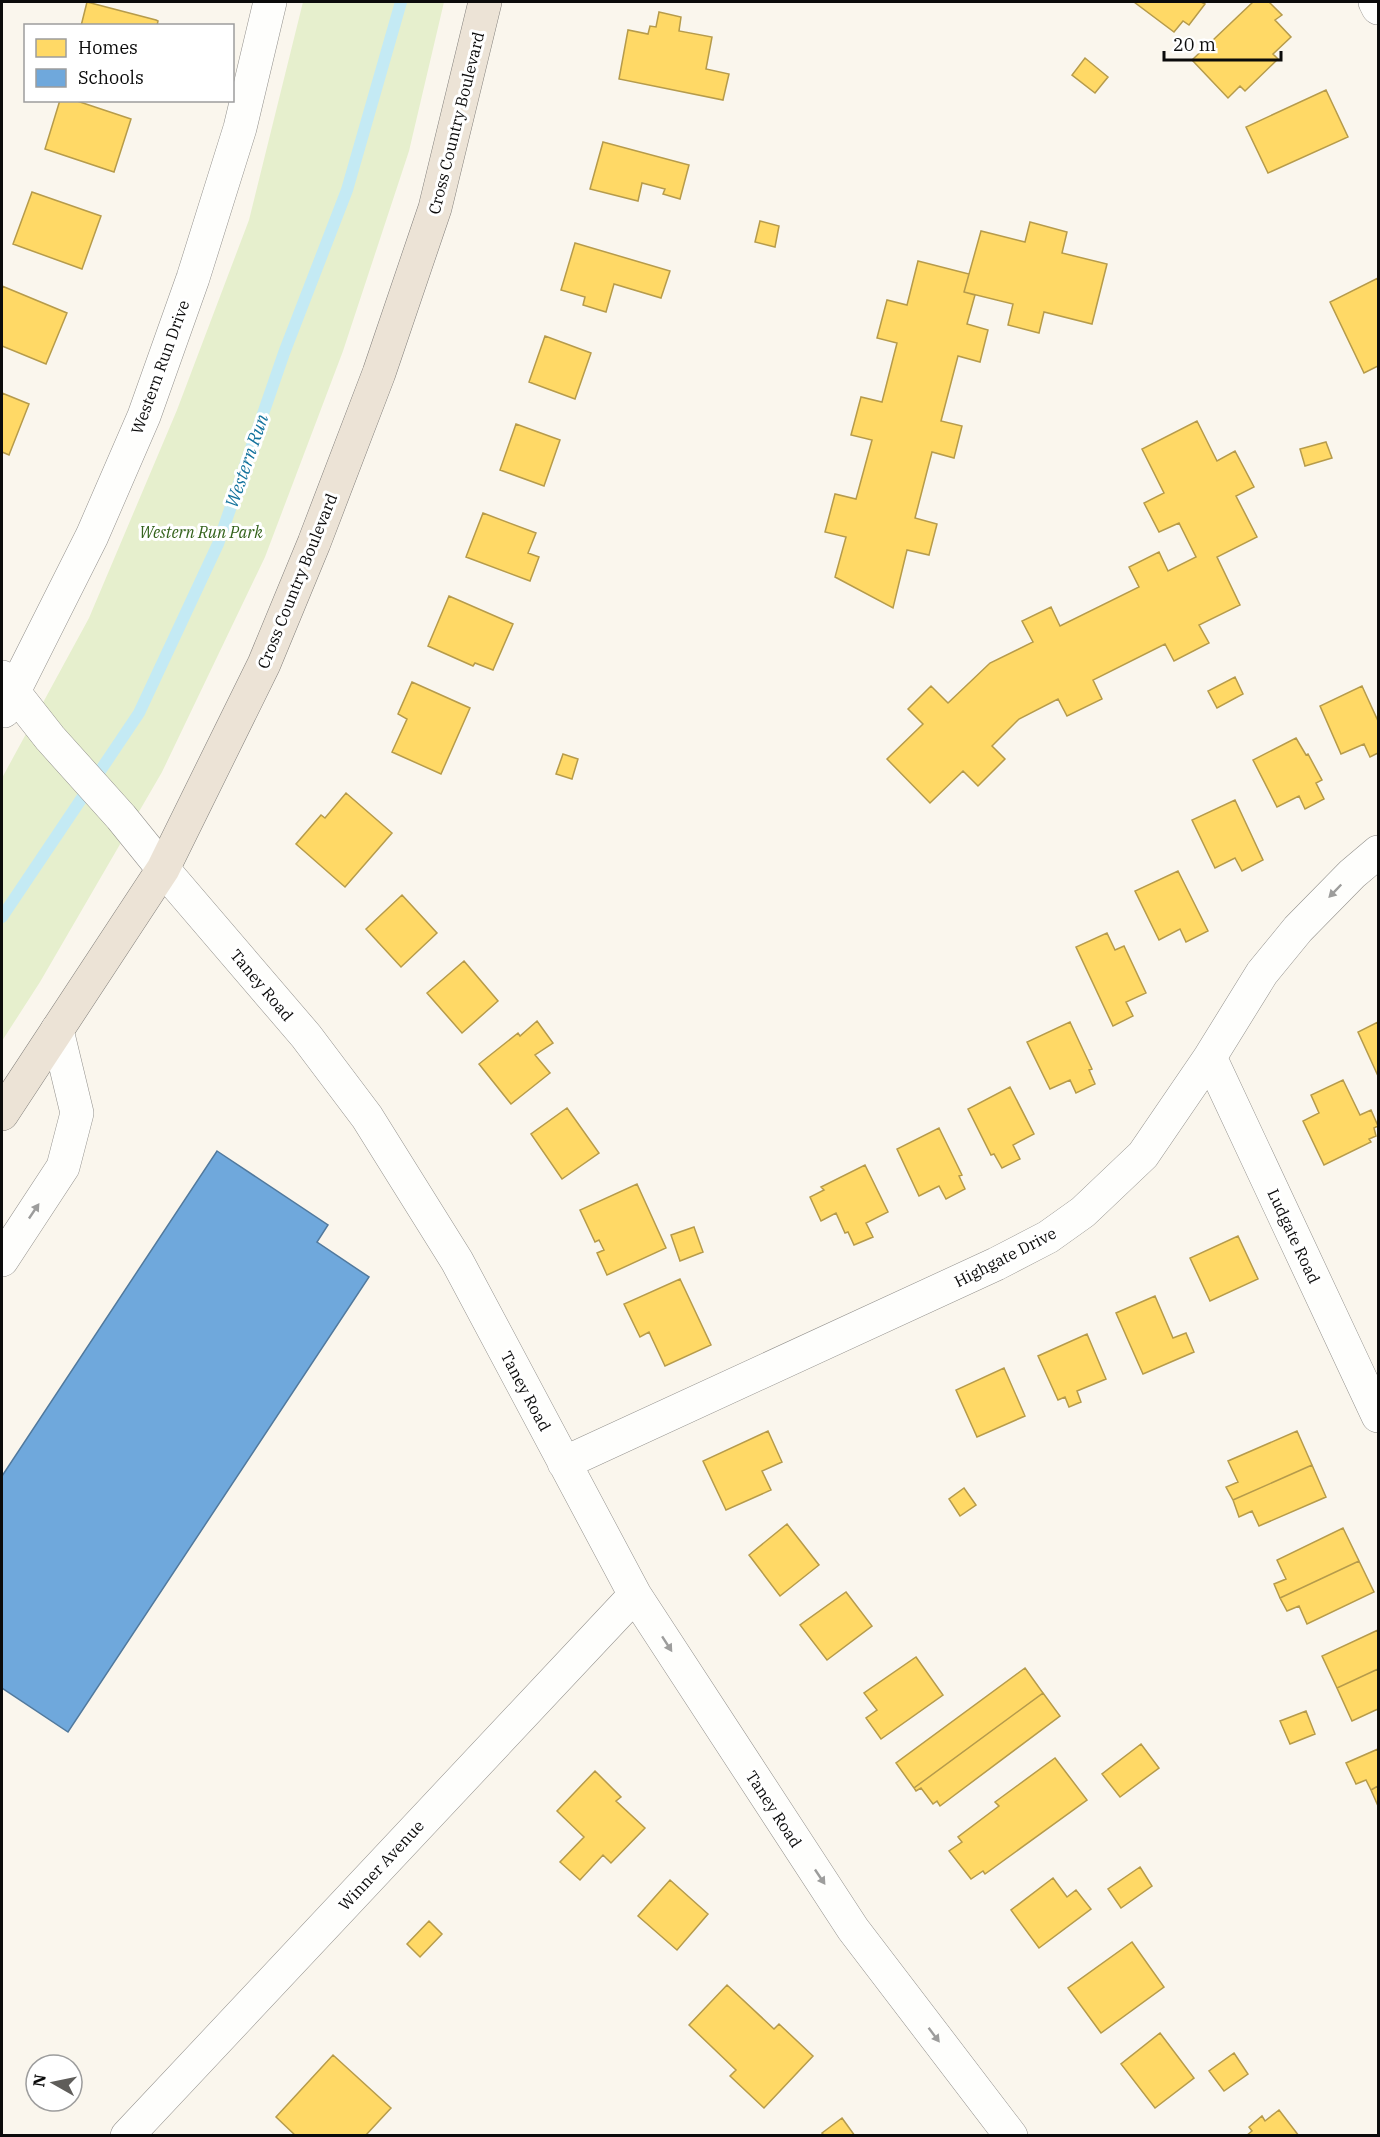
<svg xmlns="http://www.w3.org/2000/svg" width="1380" height="2137" viewBox="0 0 1380 2137" font-family="'IBM Plex Serif',serif">
<style>
.green{fill:#e6efcd}
.homes{fill:#ffd966;stroke:#b69b4b;stroke-width:1.5}
.schools{fill:#6fa8dc;stroke:#51799d;stroke-width:1.5}
.lines{fill:none;stroke-linecap:round;stroke-linejoin:round}
.stream{stroke:#c4eaf4;stroke-width:12}
.minor-casing{stroke:#93918d;stroke-width:34}
.major-casing{stroke:#807e7a;stroke-width:34}
.minor{stroke:#fefefc;stroke-width:33}
.major{stroke:#ece3d6;stroke-width:33}
.oneway{fill:#9d9d9c}
.labels{text-anchor:middle;stroke-width:6;stroke-linejoin:round;paint-order:stroke}
.street-label{font-size:16px;fill:#0b0b0b;stroke:#fff}
.park-label{font-size:16px;font-style:italic;fill:#33621b;stroke:#fff}
.water-label{font-size:18px;font-style:italic;fill:#14739d;stroke:#fff}
</style>
<rect width="100%" height="100%" fill="#faf6ed"/>
<!-- green -->
<path class="green" d="M303,2h141l-35,149 -66,200 -78,206 -103,215 -122,210 -38,59v-263l87,-160 88,-208 72,-190z"/>
<!-- homes -->
<path class="homes" d="M87,2l69,18 2,1 -1,5h-76z
M1134,2h67l4,2 -16,21 -6,-4 -9,11z
M1253,2h16l13,13 -7,5 16,17 -18,17 5,5 -33,32 -5,-5 -12,12 -36,-38z
M659,12l22,5 -2,14 33,6 -6,32 23,5 -6,26 -104,-21 9,-49 20,4 2,-8 6,1z
M1085,58l23,19 -13,16 -23,-18z
M1326,90l22,47 -80,36 -22,-46z
M60,100h14l57,19 -17,53 -69,-23z
M603,142l86,23 -9,34 -17,-5 2,-5 -23,-6 -4,18 -48,-12z
M32,192l69,24 -19,53 -69,-25z
M760,221l19,5 -4,21 -20,-5z
M1030,222l37,10 -5,21 45,11 -15,60 -48,-12 -5,21 -31,-8 5,-21 -49,-12 17,-61 44,11z
M575,243l95,28 -9,27 -47,-14 -8,28 -23,-7 2,-8 -24,-7z
M918,261l51,13 -5,18 11,3 -8,29 21,6 -8,32 -22,-6 -17,65 21,5 -8,32 -22,-6 -17,66 22,6 -8,31 -22,-5 -14,58 -58,-31 11,-40 -21,-5 10,-38 21,5 16,-59 -21,-5 10,-38 21,5 15,-59 -20,-5 10,-38 20,5z
M1378,278v88l-14,7 -34,-71z
M2,286l65,27 -21,51 -44,-18z
M545,336l46,17 -16,46 -46,-17z
M2,393l27,11 -20,51 -7,-3z
M1197,421l20,40 18,-10 19,36 -18,9 21,41 -40,20 23,48 -41,20 10,18 -35,18 -9,-17 -72,36 9,19 -35,17 -9,-17 -39,20 -27,27 13,13 -27,27 -15,-15 -33,32 -43,-44 36,-35 -15,-15 23,-23 17,17 42,-40 43,-21 -11,-21 29,-14 9,19 79,-39 -10,-20 30,-15 9,19 28,-14 -17,-34 -20,9 -15,-29 20,-10 -22,-44z
M516,424l44,16 -16,46 -44,-16z
M1326,442l6,16 -27,8 -5,-17z
M483,513l53,20 -8,20 11,4 -9,24 -64,-24z
M449,596l64,28 -20,46 -18,-7 -2,3 -45,-20z
M1235,677l8,17 -26,14 -9,-17z
M412,682l58,26 -29,66 -49,-22 15,-33 -9,-5z
M1362,686l16,35v32l-8,4 -6,-13 -23,10 -21,-48z
M1296,738l10,17 2,-1 14,26 -6,3 8,16 -19,10 -6,-13 -22,11 -24,-47z
M563,754l15,5 -6,20 -16,-5z
M346,793l46,40 -47,54 -49,-43 25,-29 4,3z
M1235,800l28,60 -21,11 -7,-13 -20,10 -23,-48z
M1178,871l30,60 -22,11 -6,-13 -21,11 -24,-49z
M402,895l35,38 -36,34 -35,-38z
M1107,933l8,17 9,-4 22,47 -20,9 7,14 -20,10 -37,-79z
M464,961l34,40 -36,32 -35,-40z
M537,1021l16,22 -18,12 15,18 -39,31 -32,-40 39,-31 2,3z
M1070,1022l22,47 -3,1 6,14 -19,9 -6,-13 -20,9 -23,-47z
M1378,1022v54l-20,-44z
M1343,1080l17,35 11,-5 7,16 -4,2 2,8 -7,3 2,3 -47,23 -21,-44 16,-8 -8,-18z
M1010,1087l24,47 -21,11 7,14 -18,9 -8,-14 -3,1 -23,-46z
M567,1108l32,45 -37,26 -31,-45z
M939,1128l23,47 -3,1 6,13 -19,10 -7,-13 -20,10 -22,-47z
M865,1165l23,47 -22,11 7,14 -19,8 -6,-13 -3,1 -9,-20 -15,8 -11,-24 14,-7 -3,-3z
M637,1184l29,64 -59,27 -10,-22 7,-3 -5,-10 -4,2 -15,-32z
M694,1227l9,25 -23,9 -9,-26z
M1238,1236l20,43 -48,22 -20,-43z
M680,1279l31,66 -46,21 -16,-34 -9,5 -16,-33z
M1155,1296l18,42 13,-5 8,19 -51,22 -27,-61z
M1087,1334l19,45 -29,12 4,11 -12,5 -4,-10 -7,3 -20,-44z
M1004,1368l21,48 -48,21 -21,-47z
M768,1431l14,31 -20,9 9,19 -45,20 -23,-49z
M1297,1431l15,34 -79,35 -7,-13 12,-5 -10,-21z
M1312,1465l14,32 -67,29 -7,-15 -13,6 -6,-17z
M964,1488l12,17 -16,11 -11,-17z
M787,1524l32,41 -39,31 -31,-41z
M1343,1528l16,33 -79,37 -6,-14 12,-5 -9,-19z
M1359,1561l15,31 -67,32 -8,-18 -12,5 -7,-13z
M846,1592l26,34 -45,34 -27,-35z
M1378,1630v39l-41,19 -15,-32z
M916,1657l27,38 -62,44 -15,-21 11,-8 -13,-17z
M1025,1668l18,25 -129,95 -18,-25z
M1378,1669v40l-26,12 -15,-33z
M1043,1693l17,23 -120,90 -3,-5 -4,3 -12,-16 -5,3 -2,-3z
M1306,1711l9,23 -25,10 -10,-23z
M1141,1744l18,24 -39,29 -18,-23z
M1378,1749v37l-7,4 -5,-10 -10,4 -10,-21z
M1055,1758l32,42 -102,74 -2,-3 -12,8 -22,-28 13,-9 -4,-5 41,-31 -4,-4z
M595,1771l26,26 -5,4 29,27 -34,35 -8,-8 -23,25 -20,-18 24,-25 -27,-26z
M1378,1786v20l-7,-16z
M1140,1867l12,19 -31,22 -13,-19z
M1053,1878l14,19 9,-7 15,19 -52,39 -28,-38z
M670,1880l38,34 -31,36 -39,-34z
M429,1921l13,13 -22,23 -13,-13z
M1132,1942l32,45 -63,46 -33,-45z
M727,1985l47,44 5,-5 34,32 -49,52 -34,-32 6,-6 -47,-45z
M1160,2033l34,45 -39,30 -34,-44z
M1234,2053l14,21 -24,17 -15,-20z
M333,2055l58,53 -26,28h-69l-20,-19z
M1279,2110l20,26h-53l6,-5 -3,-4 13,-11 3,5z
M842,2118l13,18h-30l-3,-3z"/>
<!-- schools -->
<path class="schools" d="M217,1151l111,74 -11,17 52,35 -301,455 -66,-44v-212z"/>
<g class="lines">
<!-- stream -->
<path class="stream" d="M2,917l137,-204 79,-169 66,-191 63,-163 54,-188"/>
<defs>
<path id="minor" d="M1375,2l3,6
M2,677l48,61 71,79 42,52 143,167 61,81 90,144 178,334 218,334 158,207
M4,711l88,-175 52,-120 49,-138 47,-150 30,-126
M1210,1057l168,359
M2,1260l61,-93 14,-54 -20,-83
M564,1463l432,-199 52,-27 35,-25 60,-57 67,-98 52,-84 36,-44 54,-55 26,-22
M127,2136l508,-541"/>
<path id="major" d="M2,1114l161,-245 101,-205 50,-121 65,-170 56,-165 50,-206"/>
</defs>
<!-- minor casing -->
<use href="#minor" class="minor-casing"/>
<!-- major casing -->
<use href="#major" class="major-casing"/>
<!-- minor -->
<use href="#minor" class="minor"/>
<!-- major -->
<use href="#major" class="major"/>
</g>
<!-- one-way arrows -->
<defs><path id="oneway-solid" d="M-6-.8H1V-3.2L6.5 0L1 3.2V.8H-6Z" transform="scale(1.5)"/></defs>
<g class="oneway">
<use href="#oneway-solid" transform="translate(1335 891) rotate(134)"/>
<use href="#oneway-solid" transform="translate(34 1211) rotate(-56)"/>
<use href="#oneway-solid" transform="translate(667 1644) rotate(57)"/>
<use href="#oneway-solid" transform="translate(820 1877) rotate(56)"/>
<use href="#oneway-solid" transform="translate(934 2035) rotate(53)"/>
</g>
<g class="labels">
<!-- street labels -->
<g class="street-label">
<text transform="translate(456 123) rotate(-76)" y="6">Cross Country Boulevard</text>
<text transform="translate(160 367) rotate(-70)" y="6">Western Run Drive</text>
<text transform="translate(297 581) rotate(-68)" y="6">Cross Country Boulevard</text>
<text transform="translate(262 985) rotate(50)" y="6">Taney Road</text>
<text transform="translate(1294 1236) rotate(65)" y="6">Ludgate Road</text>
<text transform="translate(1005 1257) rotate(-27)" y="6">Highgate Drive</text>
<text transform="translate(526 1391) rotate(62)" y="6">Taney Road</text>
<text transform="translate(774 1809) rotate(57)" y="6">Taney Road</text>
<text transform="translate(381 1865) rotate(-47)" y="6">Winner Avenue</text>
</g>
<!-- park labels -->
<g class="park-label">
<text x="201" y="538">Western Run Park</text>
</g>
<!-- water labels -->
<g class="water-label">
<text transform="translate(247 461) rotate(-71)" y="6">Western Run</text>
</g>
</g>
<!-- border -->
<rect width="1380" height="2137" fill="none" stroke="#0b0b0b" stroke-width="6"/>
<!-- legend -->
<rect x="24" y="24" width="210" height="78" fill="#ffffff" stroke="#9d9d9d" stroke-width="1.5"/>
<rect x="36" y="39" width="30" height="18" fill="#ffd966" stroke="#9d9d9d" stroke-width="1.5"/>
<text x="78" y="54" font-size="18" fill="#0b0b0b">Homes</text>
<rect x="36" y="69" width="30" height="18" fill="#6fa8dc" stroke="#9d9d9d" stroke-width="1.5"/>
<text x="78" y="84" font-size="18" fill="#0b0b0b">Schools</text>
<!-- north arrow -->
<g transform="translate(54 2083) rotate(279)"><circle r="28" fill="#ffffff" stroke="#9d9d9d" stroke-width="1.5"/>
<path d="M0-4.5L10 22L0 15L-10 22Z" fill="#5f5d5a"/>
<text y="-9" font-size="16" font-weight="bold" text-anchor="middle" fill="#0b0b0b">N</text>
</g>
<!-- scale -->
<path d="M1164 51v9h117v-9" fill="none" stroke="#0b0b0b" stroke-width="3"/>
<text x="1173" y="51" font-size="18" fill="#0b0b0b" stroke="#ffffff" stroke-width="4.5" paint-order="stroke">20 m</text>
</svg>
